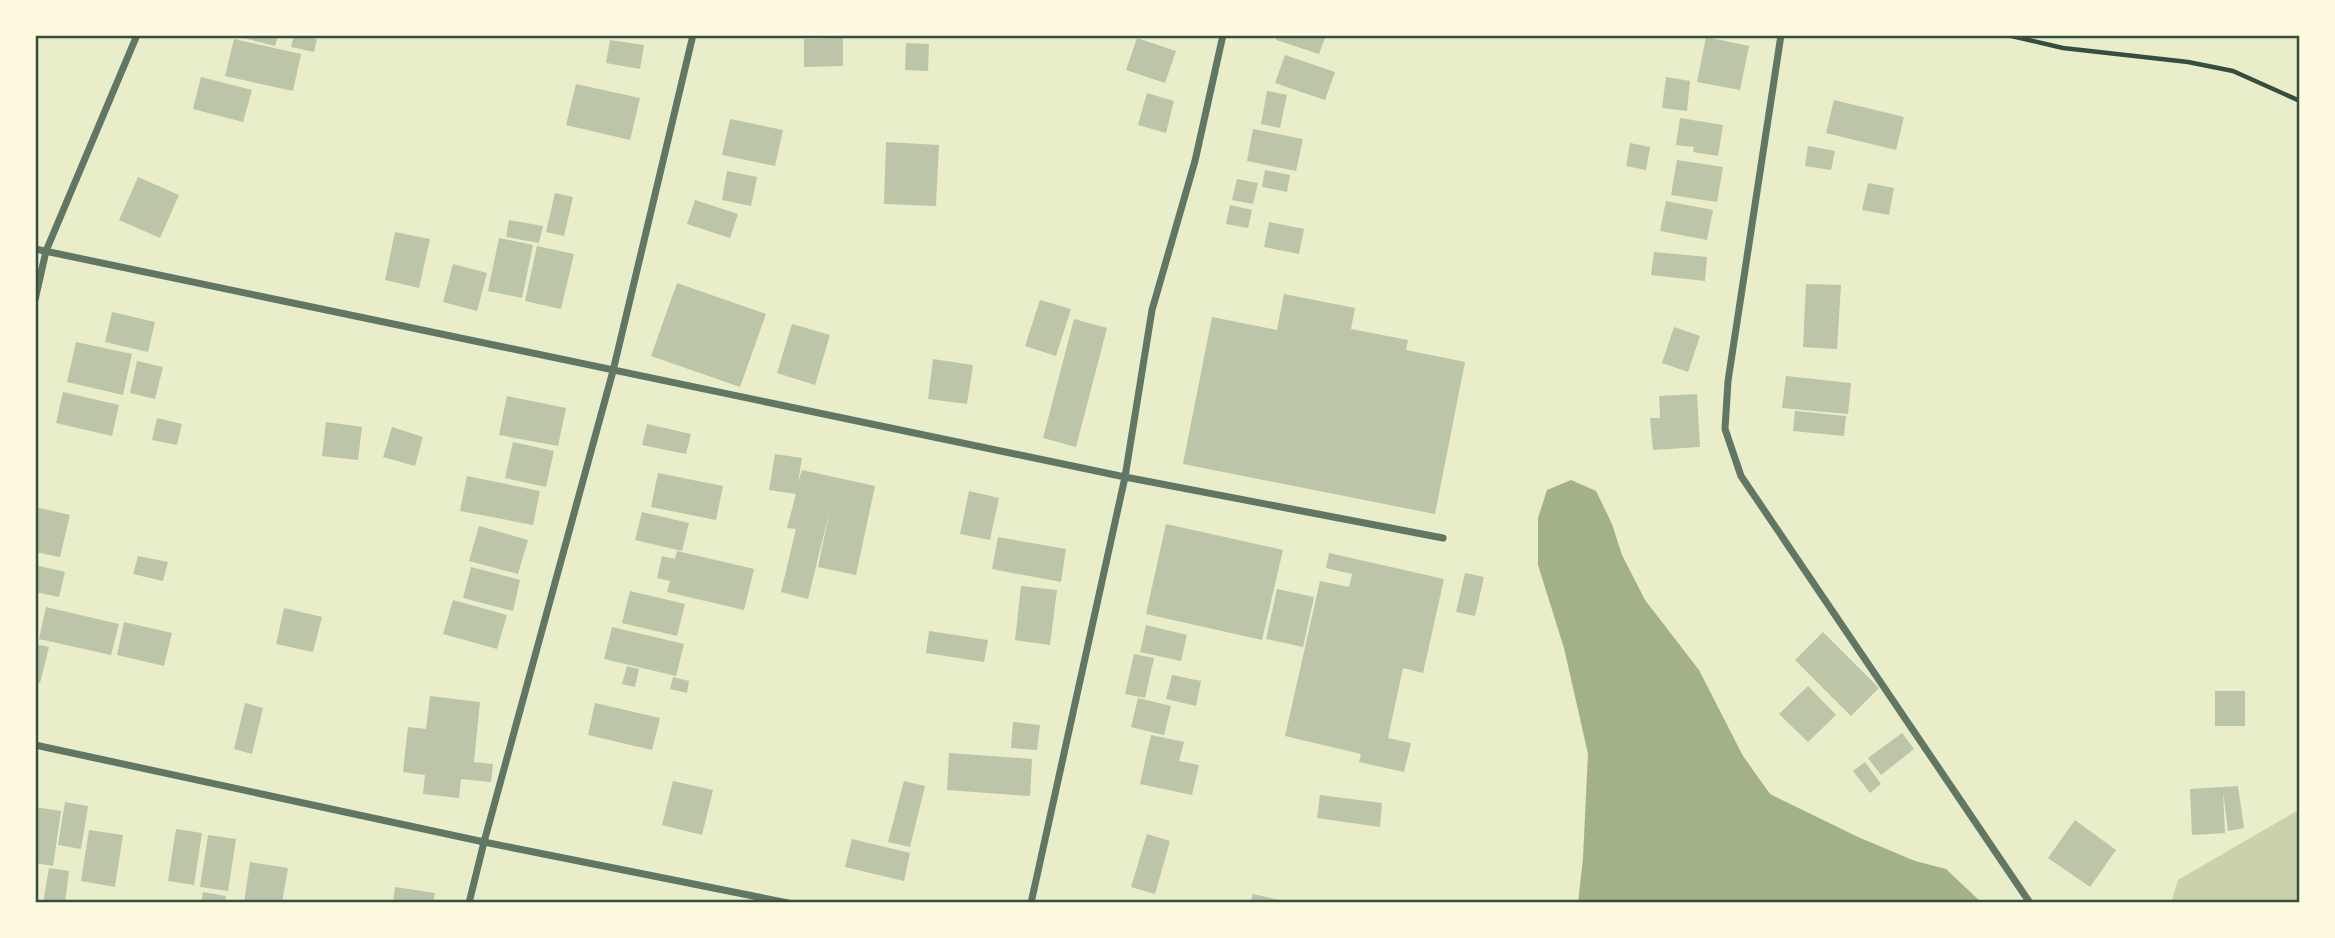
<svg xmlns="http://www.w3.org/2000/svg" width="2335" height="938" viewBox="0 0 2335 938" font-family="'Libre Baskerville',serif">
<style>
.green{fill:#cad2ad}
.water{fill:#a3b18a}
.building{fill:#bcc5a7}
.lines{fill:none;stroke-linecap:round;stroke-linejoin:round}
.path{stroke:#344e41;stroke-width:4.5}
.minor{stroke:#617663;stroke-width:7}
.neatline{fill:none;stroke:#344e41;stroke-width:2.5}
</style>
<rect width="100%" height="100%" fill="#e9edc9"/>
<!-- green -->
<path class="green" d="M2300,809v94h-129l7,-23z"/>
<!-- water -->
<path class="water" d="M1571,480l25,11 16,33 10,31 23,45 54,70 44,86 27,38 88,43 57,24 31,8 36,34h-404l5,-45 5,-104 -24,-106 -26,-83v-47l9,-28z"/>
<!-- building -->
<path class="building" d="M232,35h46l-3,11z
M294,35l23,4 -3,13 -23,-5z
M1278,35h48l-7,19 -43,-14z
M1706,37l43,9 -9,44 -43,-8z
M843,38v28l-39,1v-28z
M1137,38l39,13 -11,32 -39,-13z
M234,39l67,15 -8,37 -68,-15z
M610,40l34,5 -4,24 -34,-6z
M906,43l23,1 -1,27 -23,-1z
M1285,55l50,17 -10,28 -50,-17z
M201,77l51,13 -9,32 -50,-13z
M1666,77l24,4 -3,30 -25,-3z
M576,84l64,14 -10,42 -64,-15z
M1267,91l20,4 -7,33 -19,-4z
M1147,93l27,8 -8,32 -28,-8z
M1834,100l70,17 -8,33 -70,-17z
M1680,118l43,7 -5,31 -25,-4 1,-5 -18,-2z
M730,119l53,11 -8,36 -53,-11z
M1253,129l50,10 -7,32 -49,-10z
M886,142l53,3 -3,61 -52,-2z
M1630,143l20,4 -4,23 -20,-4z
M1808,146l27,5 -4,19 -26,-4z
M1677,160l46,7 -6,35 -46,-7z
M1265,170l25,5 -3,17 -25,-5z
M727,171l30,6 -6,29 -29,-6z
M138,177l41,18 -19,43 -41,-18z
M1237,179l21,4 -5,21 -21,-4z
M1868,183l26,5 -5,27 -27,-5z
M555,193l18,4 -9,39 -18,-4z
M695,200l43,14 -8,24 -43,-14z
M1666,201l47,9 -6,30 -47,-9z
M1230,205l22,5 -4,18 -22,-4z
M509,220l34,6 -4,17 -33,-6z
M1269,222l35,7 -5,25 -35,-7z
M395,232l35,7 -11,49 -34,-8z
M499,238l34,7 -11,53 -34,-7z
M537,246l37,8 -13,55 -36,-8z
M1654,252l53,5 -2,24 -54,-6z
M453,264l34,9 -10,38 -34,-9z
M677,283l89,31 -26,73 -89,-31z
M1806,284l35,1 -4,64 -34,-2z
M1284,294l71,14 -4,21 57,11 -2,10 59,12 -30,152 -252,-50 29,-147 65,13z
M1040,300l31,9 -15,47 -31,-10z
M112,312l43,10 -7,30 -43,-10z
M1074,319l33,9 -31,119 -33,-9z
M792,324l38,11 -15,50 -38,-12z
M1674,327l26,9 -12,36 -26,-9z
M76,342l56,12 -9,41 -56,-13z
M933,359l40,6 -6,39 -39,-5z
M137,361l26,6 -8,32 -25,-6z
M1786,376l65,7 -3,31 -66,-6z
M63,392l56,13 -7,31 -56,-13z
M1697,394l3,53 -47,3 -3,-32h10l-1,-22z
M507,396l59,12 -8,38 -59,-11z
M1795,411l51,5 -2,20 -51,-5z
M157,418l25,6 -5,21 -25,-5z
M326,422l36,5 -4,33 -36,-4z
M647,424l44,10 -5,20 -44,-9z
M392,427l31,10 -8,29 -32,-9z
M513,442l41,9 -8,36 -41,-9z
M775,454l27,4 -4,24 4,-12 73,16 -19,89 -38,-8 12,-58 -22,90 -27,-7 15,-63 -9,-1 9,-34 -27,-4z
M658,473l65,13 -7,34 -65,-13z
M467,476l73,15 -7,34 -73,-14z
M969,491l30,7 -9,42 -30,-6z
M35,507l35,8 -10,42 -25,-5z
M642,512l47,11 -7,28 -47,-11z
M1166,524l117,26 -21,90 -116,-26z
M479,526l49,14 -10,34 -49,-13z
M998,537l68,12 -5,33 -69,-13z
M677,551l77,18 -10,41 -77,-18 3,-11 -13,-3 5,-22 13,3z
M1329,553l115,26 -21,94 -20,-5 -15,70 23,5 -7,29 -45,-10 2,-8 -76,-18 35,-155 29,6 3,-13 -26,-6z
M138,556l30,6 -5,19 -30,-7z
M35,565l30,7 -6,25 -24,-5z
M471,567l49,13 -7,31 -50,-13z
M1465,573l19,4 -9,39 -19,-4z
M1021,586l36,4 -7,55 -35,-5z
M1277,589l37,8 -11,50 -37,-8z
M630,591l55,13 -8,32 -55,-13z
M453,600l54,15 -10,34 -54,-15z
M46,607l73,17 -8,31 -72,-16z
M284,608l38,9 -9,35 -37,-8z
M124,622l48,11 -8,33 -47,-11z
M1146,625l41,10 -6,26 -41,-9z
M612,627l72,17 -8,32 -72,-17z
M929,631l59,9 -4,22 -58,-9z
M1823,632l56,56 -28,28 -56,-56z
M35,644l14,3 -9,36 -5,-2z
M1134,654l20,4 -9,40 -20,-4z
M627,666l12,3 -4,18 -13,-3z
M1172,675l29,6 -5,25 -30,-7z
M673,677l16,4 -2,12 -17,-4z
M1808,686l28,29 -28,27 -29,-28z
M2215,691h30v35h-30z
M430,696l50,6 -6,60 19,2 -2,18 -30,-3 -2,19 -36,-4 2,-19 -22,-3 5,-45 18,2z
M1138,698l33,8 -7,29 -33,-8z
M245,703l18,5 -11,46 -18,-5z
M595,703l65,15 -8,32 -64,-15z
M1013,722l27,3 -3,25 -26,-2z
M1902,733l12,16 -33,26 -13,-17z
M1151,735l33,7 -5,19 20,4 -7,30 -52,-11z
M949,753l83,6 -2,37 -83,-6z
M1865,762l16,22 -11,9 -17,-22z
M673,781l40,9 -11,45 -40,-10z
M904,781l21,5 -15,61 -22,-5z
M2238,786l6,42 -16,3 -5,-39 2,41 -33,2 -2,-46z
M1320,795l62,8 -2,24 -63,-9z
M65,802l23,4 -7,43 -23,-4z
M35,807l26,4 -8,55 -18,-3z
M2075,820l41,30 -26,37 -42,-29z
M176,829l26,4 -8,52 -26,-4z
M89,830l34,5 -8,52 -34,-6z
M1147,834l23,7 -15,53 -24,-7z
M208,835l28,4 -8,52 -28,-4z
M852,839l58,14 -6,28 -59,-14z
M250,862l38,6 -6,35h-38z
M49,868l20,3 -4,32h-22z
M395,887l40,6 -2,10h-40z
M203,892l23,4 -1,7h-24z
M1253,894l35,8v1h-38z"/>
<g class="lines">
<!-- path -->
<path class="path" d="M2007,35l56,13 125,14 45,9 67,30"/>
<!-- minor -->
<path class="minor" d="M1781,35l-53,346 -3,48 16,47 289,427
M35,249l1090,228 318,61
M35,300l11,-49 91,-216
M35,745l449,97 304,61
M469,903l15,-61 129,-471 80,-336
M1031,903l94,-426 27,-167 43,-149 28,-126"/>
</g>
<!-- border -->
<rect width="2335" height="938" fill="none" stroke="#fefae0" stroke-width="74"/>
<rect x="37" y="37" width="2261" height="864" class="neatline"/>
</svg>
